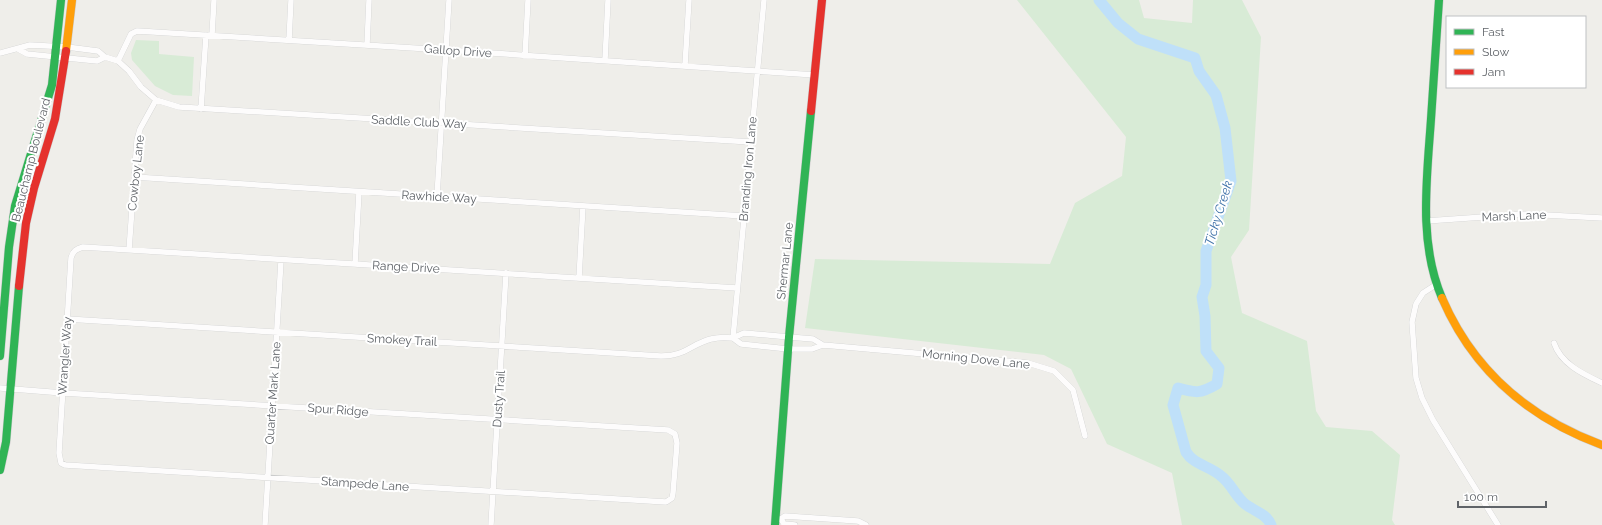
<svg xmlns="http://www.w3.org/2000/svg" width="1602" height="525" viewBox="0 0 1602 525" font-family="Raleway,sans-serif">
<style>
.green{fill:#d8ebd6}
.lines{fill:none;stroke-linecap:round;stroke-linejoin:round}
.river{stroke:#bfe0f9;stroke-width:11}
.street-casing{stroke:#cbcccc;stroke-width:6}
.fast-casing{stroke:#cacacb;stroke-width:9}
.slow-casing{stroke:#cacacb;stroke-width:9}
.jam-casing{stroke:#cacacb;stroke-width:9}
.street{stroke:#fdfcfc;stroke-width:5.5}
.fast{stroke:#30b455;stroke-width:8}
.slow{stroke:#ff9f0a;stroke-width:8}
.jam{stroke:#e5322d;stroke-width:8}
.labels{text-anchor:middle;stroke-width:4;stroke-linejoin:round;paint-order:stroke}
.street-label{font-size:12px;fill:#5f6368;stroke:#fff}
.water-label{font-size:13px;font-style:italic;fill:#4174aa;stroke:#fff}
</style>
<rect width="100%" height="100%" fill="#efeeea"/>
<!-- green -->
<path class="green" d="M1017,0h122l5,18 48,5 1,-23h49l19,37 -12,193 -18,27 11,56 65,28 9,70 10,16 46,4 28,24 -8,65 3,5h-213l-10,-52 -65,-29 -36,-75 -27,-14 -239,-27 10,-69 235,5 25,-61 47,-27 4,-39z
M136,40l23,1v13l35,3 -2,39 -19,-1 -18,-9 -23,-26 -1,-7z"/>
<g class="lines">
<!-- river -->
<path class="river" d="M1099,0l19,23 20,16 57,19 4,13 17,24 9,33 6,53 -25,70v34l-4,12 3,19 1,35 13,17 -2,16c-17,10 -21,9 -39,4l-5,17 13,47c8,13 24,14 35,24 10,7 14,20 24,28 9,7 22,10 26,21"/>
<defs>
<path id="street" d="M212,35l2,-35
M289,40l2,-40
M367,45l2,-45
M18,49l9,5 70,7 8,-4
M0,53l30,-8 37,2 31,4 7,6 13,4 11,10 12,16 15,13 23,7 572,35
M525,56l3,-56
M605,60l3,-60
M118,61l13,-27 6,-3 309,19 369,25
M685,65l4,-65
M201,109l5,-74
M134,177l610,39
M437,196l12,-196
M1426,221l101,-7 75,4
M129,250l8,-110 3,-11 16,-29
M355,264l4,-72
M579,278l4,-72
M1437,284l-14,9 -7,11 -4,18 4,56 6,20 11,22 65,105
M67,319l594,37c25,0 30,-12 50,-17 7,-2 14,-2 22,-1l31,-338
M1554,343c7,21 29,31 48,40
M823,345l-10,-6 -24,-2 -45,-4 -11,5 8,6 47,5h24l11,-4 205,18 26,8 19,19 12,46
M0,388l63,5 605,37 7,4 2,9 -4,50 -1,5 -6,4 -601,-37 -4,-2 -2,-10 12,-195c2,-7 5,-9 12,-11l654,41
M776,519h5l4,-3 73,5 8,4
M781,519l3,5 11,1
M265,525l16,-264
M491,525l15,-252"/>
<path id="fast" d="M1439,0c-3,40 -5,79 -8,119 -4,59 -13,123 11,179
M0,356l9,-109 6,-41 37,-121 9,-85
M0,470l6,-28 13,-156
M775,525l14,-188 22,-226"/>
<path id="slow" d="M66,51l6,-51
M1442,298c31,72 87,120 160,147"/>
<path id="jam" d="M811,111l11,-111
M19,286l7,-63 8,-35 21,-69 11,-68"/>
</defs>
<!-- street casing -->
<use href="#street" class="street-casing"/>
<!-- fast casing -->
<use href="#fast" class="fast-casing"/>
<!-- slow casing -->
<use href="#slow" class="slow-casing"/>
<!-- jam casing -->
<use href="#jam" class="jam-casing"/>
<!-- street -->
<use href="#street" class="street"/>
<!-- fast -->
<use href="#fast" class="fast"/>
<!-- slow -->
<use href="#slow" class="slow"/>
<!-- jam -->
<use href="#jam" class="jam"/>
</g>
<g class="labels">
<!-- street labels -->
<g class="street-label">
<text transform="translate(458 51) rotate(4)" y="4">Gallop Drive</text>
<text transform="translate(419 122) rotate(3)" y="4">Saddle Club Way</text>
<text transform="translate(31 160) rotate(-76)" y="4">Beauchamp Boulevard</text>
<text transform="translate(748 169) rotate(-85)" y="4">Branding Iron Lane</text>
<text transform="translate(136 173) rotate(-84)" y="4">Cowboy Lane</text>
<text transform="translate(439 197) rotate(3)" y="4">Rawhide Way</text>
<text transform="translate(1514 216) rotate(-2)" y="4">Marsh Lane</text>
<text transform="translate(785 261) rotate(-84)" y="4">Shermar Lane</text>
<text transform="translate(406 267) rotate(3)" y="4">Range Drive</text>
<text transform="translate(402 340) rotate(3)" y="4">Smokey Trail</text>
<text transform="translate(65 356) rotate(-86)" y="4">Wrangler Way</text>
<text transform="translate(976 359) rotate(6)" y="4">Morning Dove Lane</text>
<text transform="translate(273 393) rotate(-86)" y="4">Quarter Mark Lane</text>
<text transform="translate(499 399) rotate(-86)" y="4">Dusty Trail</text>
<text transform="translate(338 410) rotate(4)" y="4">Spur Ridge</text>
<text transform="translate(365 484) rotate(4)" y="4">Stampede Lane</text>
</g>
<!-- water labels -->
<g class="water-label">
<text transform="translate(1218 213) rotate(-73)" y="5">Ticky Creek</text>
</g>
</g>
<!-- legend -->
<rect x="1446" y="16" width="140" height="72" fill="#ffffff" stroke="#bfc1c3"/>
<rect x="1454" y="29" width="20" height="6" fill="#30b455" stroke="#bfc1c3"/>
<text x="1482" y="36" font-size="12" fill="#5f6368">Fast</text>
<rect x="1454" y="49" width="20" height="6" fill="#ff9f0a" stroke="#bfc1c3"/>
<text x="1482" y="56" font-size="12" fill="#5f6368">Slow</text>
<rect x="1454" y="69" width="20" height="6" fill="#e5322d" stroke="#bfc1c3"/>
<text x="1482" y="76" font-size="12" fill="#5f6368">Jam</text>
<!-- scale -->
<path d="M1458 501v6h88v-6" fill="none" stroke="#5f6368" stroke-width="2"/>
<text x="1464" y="501" font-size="12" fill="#5f6368" stroke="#ffffff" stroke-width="3" paint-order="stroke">100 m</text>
</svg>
